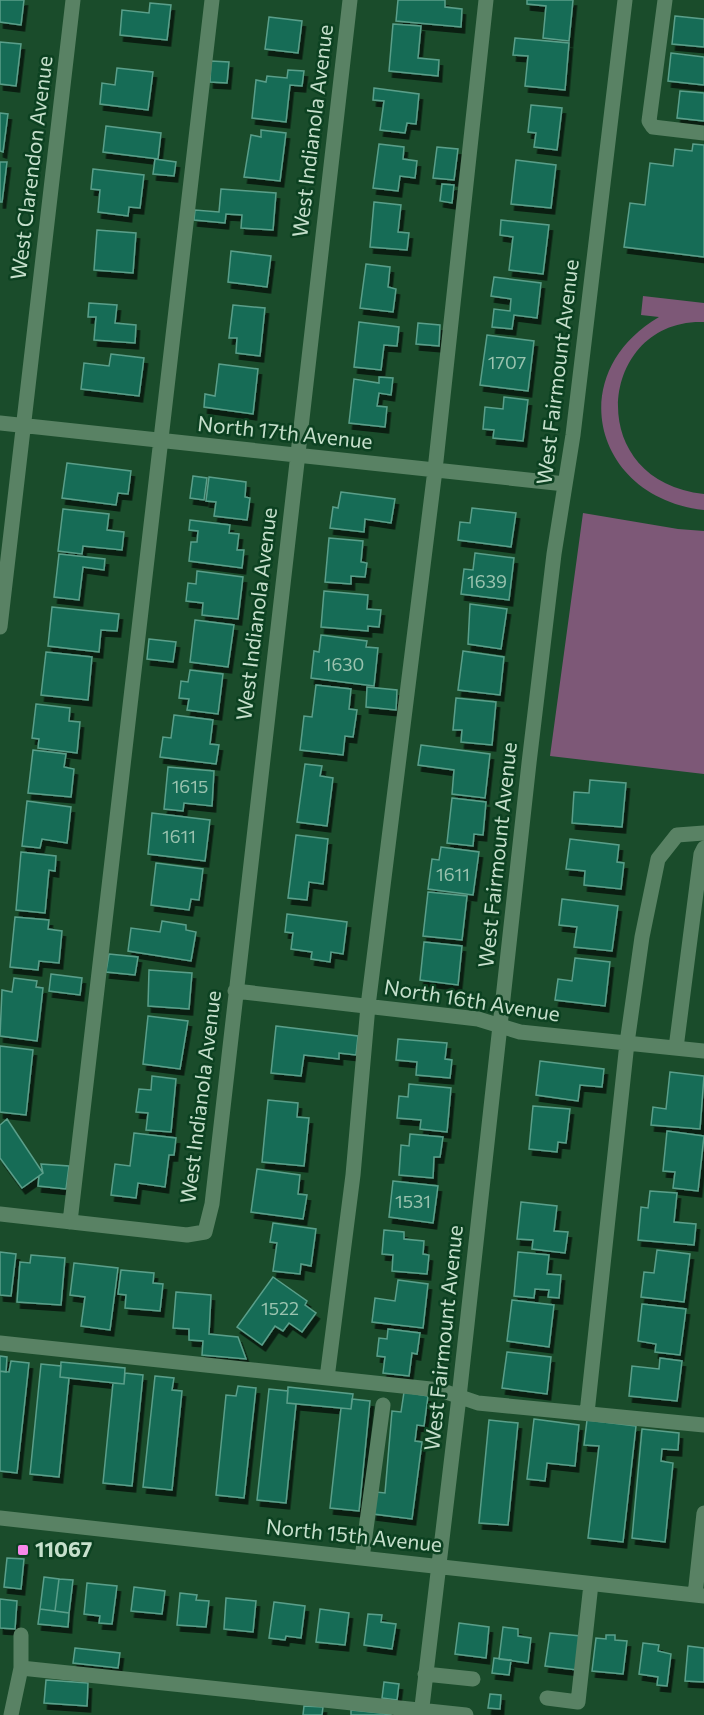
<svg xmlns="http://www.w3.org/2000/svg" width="704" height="1715" viewBox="0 0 704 1715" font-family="Commissioner,sans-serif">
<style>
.green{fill:#7d5877}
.building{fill:#176c57;stroke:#5a9f8a;stroke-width:1.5;filter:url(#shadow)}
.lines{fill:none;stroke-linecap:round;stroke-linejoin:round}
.minor{stroke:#598264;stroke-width:15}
.poi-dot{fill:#f888ea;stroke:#0c4121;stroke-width:2}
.labels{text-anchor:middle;stroke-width:5;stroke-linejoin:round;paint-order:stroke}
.number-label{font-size:18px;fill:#9ac3af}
.street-label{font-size:21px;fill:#c6e0cc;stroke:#0c4121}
.poi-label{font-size:21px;font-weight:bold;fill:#c6e0cc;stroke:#0c4121;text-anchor:start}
</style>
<defs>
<filter id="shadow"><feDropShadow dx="3.5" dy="6" stdDeviation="0" flood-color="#0009"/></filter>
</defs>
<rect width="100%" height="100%" fill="#1a4c2b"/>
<!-- green -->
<path class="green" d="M643,296l61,7v19c-106,-4 -123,159 0,172v16c-110,-12 -142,-136 -45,-193l-18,-2z
M583,513l95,16 26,2v243l-154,-18z"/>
<!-- building -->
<path class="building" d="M0,0h24l-3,25 -21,-3z
M398,0h47v7l17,2 -1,18 -65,-6z
M527,0h46l-4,41 -26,-3 3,-32 -19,-2z
M150,3l21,2 -4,35 -47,-5 2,-25 27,3z
M675,16l29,3v28l-32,-3z
M269,17l33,4 -4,32 -33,-4z
M393,24l28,2 -3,32 21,2 -1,16 -49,-5z
M515,38l54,5 -4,47 -40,-4 3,-30 -15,-1z
M0,42l21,2 -5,42 -16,-2z
M671,53l33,4v28l-36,-4z
M211,61l18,1 -2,21 -17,-1z
M117,68l36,4 -5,38 -48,-6 2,-21 13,2z
M288,70l16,1 -2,15 -12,-1 -4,37 -34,-4 4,-38 10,2 1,-6 20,2z
M374,88l45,6 -3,30 -9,-1 -2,10 -25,-3 4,-29 -11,-1z
M680,91l24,2v28l-27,-3z
M531,105l31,3 -5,42 -23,-3 2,-14 -8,-1z
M0,113l8,1 -5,38 -3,-1z
M106,126l55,7 -3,26 -55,-7z
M261,130l25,3 -6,48 -36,-4 7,-42 10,2z
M379,144l25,3 -1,12 14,2 -2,17 -15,-2 -2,15 -25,-3z
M693,144l11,1v112l-80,-10 6,-44 15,2 5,-42 23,3 2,-17 17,2z
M437,147l21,2 -4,31 -21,-2z
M155,159l21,3 -2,14 -21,-2z
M516,160l40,5 -5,43 -40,-4z
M0,162h7l-5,40h-2z
M93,169l51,6 -4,33 -11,-1 -1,9 -30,-4 2,-22 -9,-1z
M442,184l12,1 -2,18 -12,-2z
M221,189l55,4 -3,37 -32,-2 1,-13 -16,-1 -1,9 -31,-3 1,-10 24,2z
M374,202l27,3 -3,27 11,1 -2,17 -37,-3z
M501,220l48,5 -6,49 -34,-4 4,-33 -13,-2z
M97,230l39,3 -3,40 -39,-3z
M231,251l40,5 -4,31 -39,-5z
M366,264l24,3 -2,20 8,2 -3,23 -33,-4z
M494,277l47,6 -4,35 -23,-3 -2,14 -20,-2 2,-18 16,2 1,-12 -20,-3z
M89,303l28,2 -2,18 21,2 -1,18 -41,-3 2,-23h-8z
M233,305l32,3 -5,48 -24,-3 1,-15h-8z
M359,322l40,5 -2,19 -13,-1 -3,25 -27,-3z
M418,323l22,2 -1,21 -23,-2z
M487,335l47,6 -6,50 -48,-6z
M111,354l33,4 -5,38 -58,-7 3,-26 25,3z
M219,364l39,5 -5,45 -49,-7 1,-13 10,2z
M379,377l14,1 -2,17 -12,-2 -2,13 10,1 -2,20 -36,-4 5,-44 25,4z
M504,397l24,3 -5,41 -30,-3 1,-8 -11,-1 2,-22 18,2z
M67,463l64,8 -3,23 -10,-1 -2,12 -54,-7z
M193,476l14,2 -3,22 -14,-2z
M209,477l37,5 -1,15 5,1 -3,22 -33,-4 2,-14 -10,-1z
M341,492l54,7 -4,24 -26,-4 -1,13 -34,-4 3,-21 5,1z
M472,508l44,5 -5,34 -53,-7 2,-18 10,1z
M63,509l46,5 -2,16 17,2 -2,18 -39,-4 -1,8 -24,-3z
M190,520l40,5 -1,8 10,1 -2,16h7l-2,18 -53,-7 2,-19h6l1,-11 -9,-1z
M329,538l34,3 -2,21 6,1 -2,14 -14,-1v8l-26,-2z
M475,553l39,5 -5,42 -48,-6 3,-25 9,1z
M59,554l46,5 -1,11 -21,-3 -4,33 -25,-3z
M197,571l46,6 -5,42 -36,-4 1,-12 -17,-2 2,-18 8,1z
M324,591l44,4 -1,14 14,1 -2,17 -11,-1v5l-47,-4z
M470,604l37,5 -6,40 -33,-5z
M52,607l67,7 -2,17 -16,-1 -2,22 -51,-6z
M195,620l39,5 -6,42 -38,-5z
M321,635l46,6 -1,6 12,1 -4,38 -63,-8 3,-27 5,1z
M149,639l27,3 -3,20 -26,-3z
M463,651l41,6 -4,38 -42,-5z
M46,652l46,5 -4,43 -47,-5z
M190,670l33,4 -5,40 -31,-4 2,-11 -10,-1 2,-17 7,1z
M316,685l35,4 -2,20 8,1 -4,27 -8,-1 -2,19 -43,-5 4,-34 8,1z
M367,687l30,3 -1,20 -30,-3z
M456,698l40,4 -4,43 -31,-3 1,-12h-9z
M36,704l34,4 -1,13 11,1 -3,31 -39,-5 1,-9 -7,-1z
M174,715l39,5 -3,24 9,1 -3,19 -56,-7 3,-20 8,1z
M421,745l69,9 -5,44 -33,-4 2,-24 -36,-5z
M33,750l33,4 -2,13 10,2 -3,28 -43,-4z
M305,764l17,2 -2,10 13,2 -6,48 -30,-4z
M168,767l46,4 -2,35 -28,-3 -1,8 -19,-2z
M590,780l36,3 -4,44 -50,-4 2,-31 15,1z
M452,798l34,4 -3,33 -9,-1 -1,12 -26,-3z
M27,801l44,6 -4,36 -25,-4 -2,9 -18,-2z
M152,813l58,7 -5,41 -57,-7z
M296,835l32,4 -5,45 -14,-2 -2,18 -19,-2z
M570,839l49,6 -2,17 7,1 -3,26 -37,-4 1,-14 -19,-2z
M441,847l38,5 -6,43 -45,-6 4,-30 7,1z
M21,852l35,4 -1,15 -6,-1 -4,43 -29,-3z
M156,863l47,6 -4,31 -8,-1 -2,11 -38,-5z
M428,892l39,4 -5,44 -39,-4z
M562,899l56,7 -6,45 -38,-4 3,-20 -18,-2z
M287,914l60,8 -4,32 -12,-2 -1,10 -19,-3 1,-7 -21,-3 2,-16 -8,-1z
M15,917l34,3 -1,9 14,2 -3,32 -20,-2 -1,9 -28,-3z
M162,921l24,4v5l10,2 -5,29 -63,-10 3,-23 29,4z
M424,942l38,4 -4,39 -38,-5z
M109,954l29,3 -3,18 -29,-3z
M575,958l35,4 -5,44 -50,-6 3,-21 14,2z
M149,970l43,3 -3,36 -41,-3z
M51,974l31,4 -2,17 -31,-4z
M14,978l23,3 -1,6 7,1 -6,53 -37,-5 2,-46 10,2z
M148,1016l40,5 -8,48 -37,-5z
M276,1026l82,10 -2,19 -17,-2v6l-35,-4 -3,21 -30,-3z
M398,1039l49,4 -2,16 7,1 -2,18 -34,-3 1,-13 -21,-2z
M0,1046l33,4 -7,65 -26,-3z
M540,1061l64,8 -2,18 -22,-2 -2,16 -42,-6z
M670,1072l34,4 -4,53 -49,-4 2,-18 13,2z
M152,1076l24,3 -5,53 -25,-2 2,-17 -12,-1 3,-23 12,1z
M409,1084l42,4 -4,44 -27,-3 1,-9 -24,-2 2,-22 9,1z
M268,1100l30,3 -1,14 12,1 -5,48 -42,-4z
M533,1106l37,3 -4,34 -8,-1 -1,10 -28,-3z
M7,1119l36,54 -21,15 -22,-30v-33z
M667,1131l37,5 -6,55 -25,-3 2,-16 -12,-1z
M134,1133l42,5 -2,17h-5l-4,32 -27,-4 -2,15 -25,-3 4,-31 15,2z
M410,1134l33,3 -3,20h-6l-1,21 -34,-3 2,-30 8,1z
M41,1164l28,2 -3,23 -28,-3 1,-10 4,-3z
M257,1169l43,6 -2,19 9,1 -4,24 -52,-7z
M393,1181l45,5 -5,37 -44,-6z
M650,1191l27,2 -3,29 22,2 -2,21 -56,-5 3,-33 7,1z
M521,1202l36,4 -3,25 14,1 -3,21 -33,-4 1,-9 -16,-1z
M273,1223l43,6 -5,37 -10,-2 -1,10 -27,-3 4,-28 -7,-1z
M384,1230l20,2v7l20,2 -1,13 6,1 -2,19 -35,-3 1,-16 -11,-1z
M657,1250l33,4 -6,48 -43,-5 3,-25 10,1z
M0,1252l16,2 -5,42 -11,-1z
M518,1252l31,3 -2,19 14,1 -2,23 -11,-1 1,-7 -14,-1 -1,9 -20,-2z
M31,1255l34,3 -4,47 -44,-3 3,-40 10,1z
M74,1263l44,5 -8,62 -29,-4 4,-29 -15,-2z
M121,1270l33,3 -1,10 10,1 -3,27 -35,-3 1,-13 -8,-1z
M273,1277l34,24 -2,4 11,8 -14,19 -13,-9 -6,8 -8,-5 -13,19 -25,-18z
M398,1280l30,4 -5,44 -51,-6 3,-24 20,3z
M176,1292l35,3 -2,39 29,3 8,22 -44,-4 1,-14 -14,-1v-11l-16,-1z
M512,1300l42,5 -5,42 -42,-6z
M642,1304l44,5 -6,46 -25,-3 1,-8 -18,-3z
M388,1329l32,4 -3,21 -5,-1 -3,23 -26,-3 2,-16 -8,-1 2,-18 8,1z
M507,1352l44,5 -4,37 -45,-6z
M0,1356l7,1 -1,15 -6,-1z
M660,1358l22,3 -5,40 -48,-5 3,-30 27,3z
M11,1361l18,2 -12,110 -17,-2v-100l9,1z
M61,1362l64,6 -1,16 -64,-7z
M41,1364l20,2 -1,11 9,1 -10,99 -29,-3z
M125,1373l18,2 -11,111 -29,-3 10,-100 11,1z
M155,1376l19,2 -2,12 10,1 -10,99 -29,-3z
M238,1386l18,2 -12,110 -28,-3 10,-100 10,1z
M288,1387l65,7 -2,15 -64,-6z
M269,1389l19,2 -1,12 9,1 -10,99 -29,-3z
M404,1392l24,4 -4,30 -7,-1 -2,16 7,1 -10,77 -39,-5 3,-22 9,1 7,-82 9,1z
M352,1399l18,2 -11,110 -29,-3 11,-100 10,1z
M534,1419l45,6 -4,41 -28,-3 -2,18 -18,-2z
M489,1420l29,3 -10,102 -29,-2z
M587,1420l49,6 -13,116 -35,-4 11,-92 -15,-1z
M642,1429l37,4 -1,17 -16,-1 -1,12 12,2 -8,79 -33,-4z
M7,1558l17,1 -3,30 -17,-2z
M44,1577l15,2 -4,32 -15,-2z
M59,1579l14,1 -4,33 -14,-2z
M87,1583l30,3 -5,38 -13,-1 1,-7 -16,-2z
M134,1587l31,4 -3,23 -31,-3z
M180,1593l17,2 -1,5 13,1 -3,26 -29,-2z
M226,1598l30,3 -3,31 -29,-3z
M0,1599l17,2 -2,28 -15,-1z
M274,1602l31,4 -4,32 -15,-2 -1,4 -16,-2z
M40,1609l29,4 -1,14 -30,-3z
M320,1609l29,4 -4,32 -29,-3z
M368,1614l14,1 -1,7 15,2 -4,25 -28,-4z
M459,1623l30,4 -3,31 -31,-4z
M503,1627l15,2v7l13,2 -3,25 -29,-4z
M550,1633l31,3 -4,34 -32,-4z
M606,1635h9v5l12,1 -4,33 -31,-3 4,-33 10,1z
M643,1643l16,2 -1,6 13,3 -4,32 -10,-1 1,-8 -19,-3z
M688,1646l16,2v34l-19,-1z
M75,1648l45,5 -2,15 -45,-5z
M494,1658l17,2 -2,15 -17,-2z
M46,1680l42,3 -1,23 -43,-3z
M384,1682l15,2 -2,16 -15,-2z
M490,1694l11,1 -1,14 -12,-1z
M304,1706l19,1 -1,8h-19z
M351,1710l40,4v1h-40z"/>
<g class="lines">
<!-- minor -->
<path class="minor" d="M665,0l-16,121 4,6 51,6
M0,423l565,61
M0,627l73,-627
M235,991l243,28 42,13 184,19
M676,1048l25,-194 3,-6
M0,1214l187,21 18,-3 7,-28 138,-1204
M70,1222l142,-1222
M0,1343l440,47 38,13 226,22
M327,1378l26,-203 15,-169 67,-536 51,-470
M587,1413l40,-370 15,-106 16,-78 19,-24 27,-2
M0,1518l704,78
M362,1558l21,-153
M695,1595l9,-82
M21,1668l445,47
M425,1674l48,5
M547,1698l31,4 13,-118
M11,1715l10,-47v-33
M421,1715l38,-318 70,-634 25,-209 19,-119 52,-435"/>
</g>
<!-- markers -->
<rect class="poi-dot" x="17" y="1544" width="12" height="12" rx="3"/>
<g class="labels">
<!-- number labels -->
<g class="number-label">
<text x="507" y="369">1707</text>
<text x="487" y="588">1639</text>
<text x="344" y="671">1630</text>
<text x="190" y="793">1615</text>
<text x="179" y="843">1611</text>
<text x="453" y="881">1611</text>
<text x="413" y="1208">1531</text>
<text x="280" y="1315">1522</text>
</g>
<!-- street labels -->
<g class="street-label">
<text transform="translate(313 131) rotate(-83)" y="7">West Indianola Avenue</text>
<text transform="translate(32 168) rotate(-83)" y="7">West Clarendon Avenue</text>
<text transform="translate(558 372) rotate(-83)" y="7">West Fairmount Avenue</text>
<text transform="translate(285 433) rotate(6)" y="7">North 17th Avenue</text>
<text transform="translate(257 614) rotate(-83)" y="7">West Indianola Avenue</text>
<text transform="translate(498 855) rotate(-84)" y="7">West Fairmount Avenue</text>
<text transform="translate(472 1001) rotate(9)" y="7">North 16th Avenue</text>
<text transform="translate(201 1097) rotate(-83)" y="7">West Indianola Avenue</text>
<text transform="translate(444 1338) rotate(-84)" y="7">West Fairmount Avenue</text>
<text transform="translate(354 1536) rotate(6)" y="7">North 15th Avenue</text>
</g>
<!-- poi labels -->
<g class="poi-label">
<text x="35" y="1557">11067</text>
</g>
</g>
</svg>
